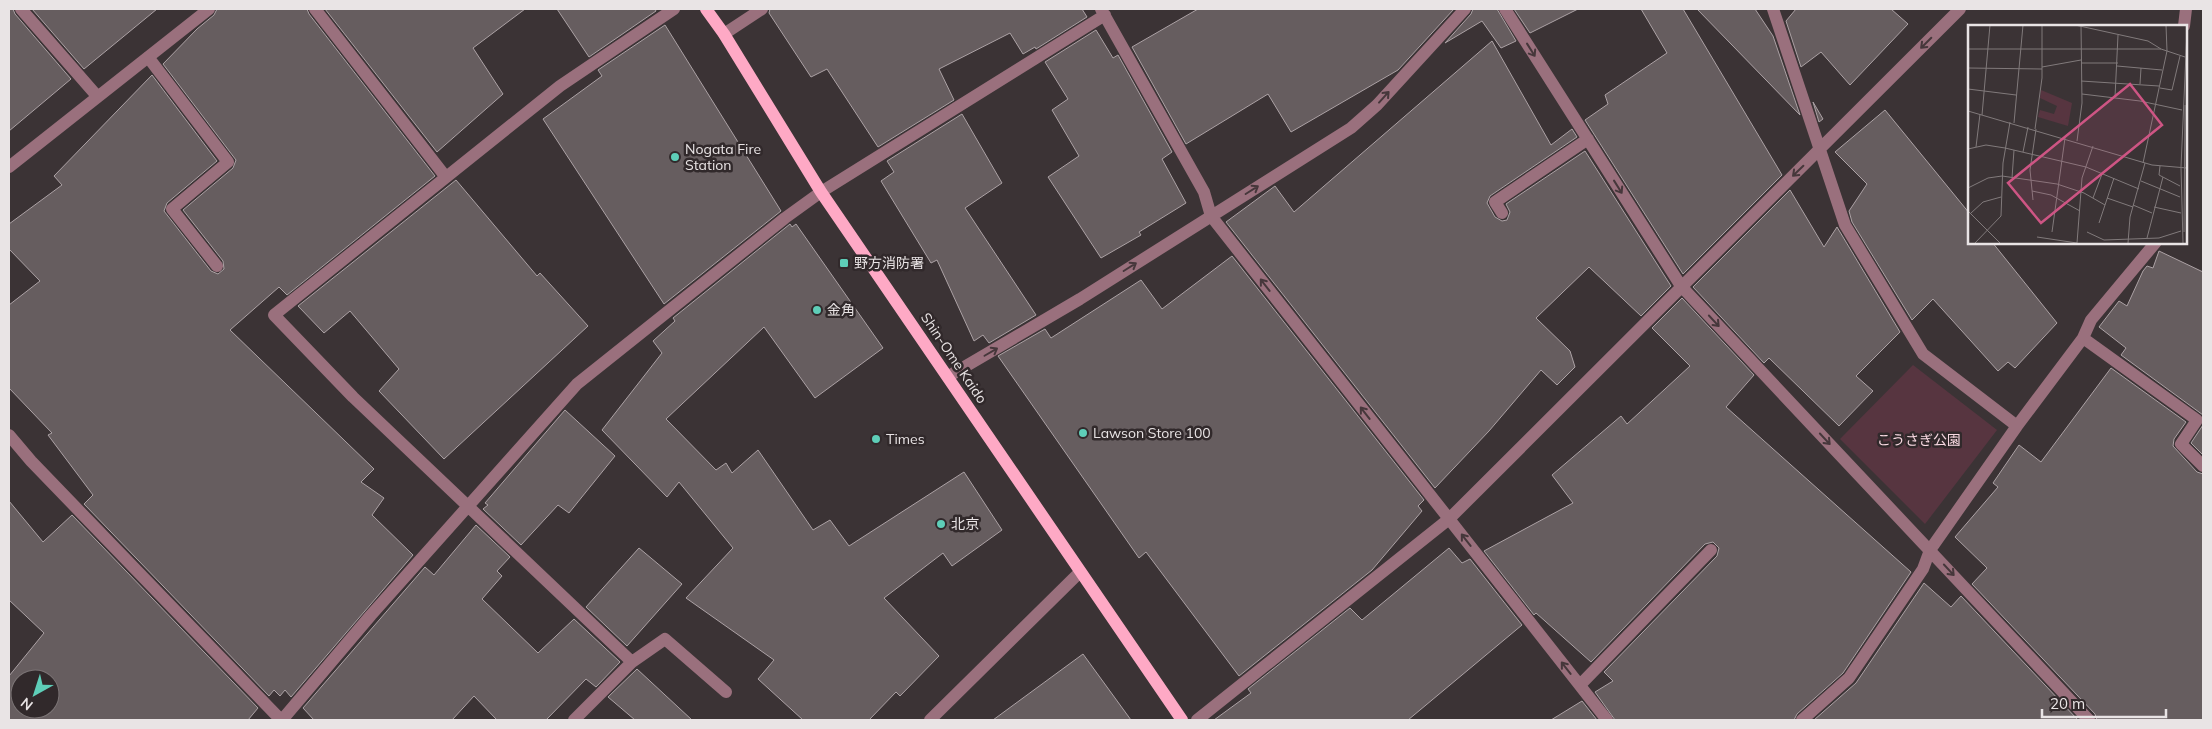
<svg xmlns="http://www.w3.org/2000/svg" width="2212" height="729" viewBox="0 0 2212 729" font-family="Mulish,'Noto Sans JP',sans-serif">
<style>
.green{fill:#573540}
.building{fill:#665d5f;stroke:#aca2a5;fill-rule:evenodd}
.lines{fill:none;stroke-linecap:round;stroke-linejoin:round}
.minor{stroke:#9a707d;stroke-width:12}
.major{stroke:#fea9c5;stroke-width:12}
.oneway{stroke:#46373b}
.poi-dot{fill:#5eceb8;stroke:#31292b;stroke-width:2}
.labels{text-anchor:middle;stroke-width:5;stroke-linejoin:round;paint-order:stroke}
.poi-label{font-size:14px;fill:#e9e4e5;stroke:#31292b;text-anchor:start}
.street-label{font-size:14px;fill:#e9e4e5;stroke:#31292b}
.park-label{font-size:14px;fill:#f8d8e1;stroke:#31292b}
.inset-road{fill:none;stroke:#817a7b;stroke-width:1}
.view{fill:#ce5584;fill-opacity:0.15;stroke:#ce5584;stroke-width:2.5}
.inset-edge{fill:none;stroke:#e9e4e5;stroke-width:2.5}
</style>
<rect width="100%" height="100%" fill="#3b3335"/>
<!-- green -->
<path class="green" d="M1913,365l84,65 -72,94 -85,-85z"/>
<!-- building -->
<path class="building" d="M9,9h4l2,5 56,65 -62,52z
M32,9h125l-73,60z
M217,9h90l2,5 126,162 -148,119 -8,-8 -49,43 144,139 -13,13 23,16 -12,17 41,40 -122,142 -6,-7 -5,6 -6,-6 -5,6 -185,-192 9,-9 -45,-60 4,-2 -43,-45v-83l31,-24 -31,-32v-25l53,-39 -8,-9 98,-101 65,86 -50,42 -3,8 47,60 7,3 6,-5 -1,-8 -40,-51 50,-42 3,-8 -73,-96 34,-35 17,-14z
M325,9h200l-52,39 30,46 -66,58z
M557,9h98l1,2 -67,46z
M770,9h312l5,8 -51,32 -1,-2 -12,7 -13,-21 -71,36 15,31 -76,47 -51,-78 -16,8 -42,-64z
M1198,9h256l-56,61 -107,62 -23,-38 -82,50 -54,-97z
M1473,9h24l19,32 -15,7 -19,-27 -37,22 26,-29z
M1514,9h64l-48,24z
M1641,9h42l99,166 -99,99 -98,-154 23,-16 -3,-9 62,-42z
M1697,9h58l18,27 27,79z
M1796,9h95l17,15 -58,61 -29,-33 -20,15 -15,-46z
M665,25l116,186 -117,93 -121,-185 59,-43 -4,-6z
M1096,30l17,28 5,-3 54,97 -10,7 24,44 -47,29 2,3 -40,23 -53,-81 31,-21 -27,-46 16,-11 -23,-37z
M1492,41l59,104 21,-16 5,8 -87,59 -3,7 8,14 7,4 5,-1 3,-8 -4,-8 79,-53 86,135 -30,30 -52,-49 -53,51 34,33 5,16 -18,18 -16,-15 -52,61 -54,57 -209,-266 49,-36 19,26z
M1813,102l10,17 -4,3z
M1885,110l85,104v28h22l65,81 -42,45 -7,-6 -10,9 -65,-72 -21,21 -60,-98 -3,-11 18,-27 -32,-32z
M962,114l40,69 -37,25 71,107 -47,28 -6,-8 -9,6 -37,-81 -6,3 -50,-82 13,-9 -7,-11z
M456,180l81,96 3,-3 48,53 -144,133 -65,-68 20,-22 -49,-58 -26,22 -26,-27z
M1790,190l34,57 13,-20 63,105 -44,44 17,15 -34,35 -70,-68 -5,5 -71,-76z
M790,224l2,3 4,-3 87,124 -68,50 -51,-71 -98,92 50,51 10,-7 6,10 26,-23 55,80 17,-10 19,26 115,-74 38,58 -50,36 -9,-13 -59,45 55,58 -39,40 -4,-4 -27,28h-66l-45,-41 16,-19 -88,-62 47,-50 -54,-66 -12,15 -65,-67 60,-77 -9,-12 22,-20 -2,-3z
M2159,251l44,21v143l-82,-60 5,-7 -27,-21 20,-26 8,5 16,-35 4,-5 6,2z
M1232,256l192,244 -6,6 4,5 -50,59 -133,106 -93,-124 -7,6 -141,-202 47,-27 6,9 90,-58 21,29z
M1682,298l72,77 -28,32 185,165 -68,101 -46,41 -3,6h-179l-20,-28 18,-11 -9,-9 113,-116 2,-8 -6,-6 -8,2 -114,118 -55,-49 -2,2 -50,-64 89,-48 -21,-28 69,-59 6,8 63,-58 -38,-38z
M2111,368l75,54 -12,17 -1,7 24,26 6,2v246h-106l-2,-6 -123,-130 15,-16 -32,-31 43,-50 -5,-4 26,-38 22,17z
M565,410l50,46 -46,57 -11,-8 -37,40 -38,-36 5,-4 -3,-2z
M2203,425v30l-12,-12z
M9,501l34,41 29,-27 186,193 -10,12h-239v-44l35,-43 -35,-33zM20,679h30v30h-30z
M476,525l34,32 -13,14 5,5 -20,23 56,54 36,-34 46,43 -24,25 -10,-8 -40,41h-49l-23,-24 -22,24h-138l-11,-12 122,-141 9,8z
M639,548l43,36 -55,62 -41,-39z
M1449,548l13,15 8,-4 52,66 -114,95h-194l37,-27 -3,-4 102,-81 12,12z
M1924,583l27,24 10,-11 117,124h-264l42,-37z
M1083,654l48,66h-138z
M637,669l55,51h-57l-27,-23z
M1582,701l15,19h-46z"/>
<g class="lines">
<!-- minor -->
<path class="minor" d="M21,9l76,87
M315,9l130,167
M1101,9l103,183 7,24 396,504
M1505,9l176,277 408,434
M1773,9l72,216 78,129 94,72
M2184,26l2,-17
M724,34l38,-25
M148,57l80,105 -56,47 45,57
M9,167l200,-158
M1502,213l-7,-11 93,-63
M2083,338l114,82 -16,24 22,22
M949,376l131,-77 271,-171 26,-23 88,-96
M9,435l22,26 250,259
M632,662l-279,-265 -79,-82 286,-229 114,-77
M1580,685l131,-135
M282,720l89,-105 206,-231 208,-166 36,-26 284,-177
M574,720l58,-58 33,-23 61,53
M930,720l150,-148
M1197,720l252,-201 511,-510
M1802,720l47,-42 74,-109 7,-19 87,-124 66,-88 8,-18 65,-78"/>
<!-- major -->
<path class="major" d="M706,9l18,25 97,158 361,528"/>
</g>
<!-- one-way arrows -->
<defs><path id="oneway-shaft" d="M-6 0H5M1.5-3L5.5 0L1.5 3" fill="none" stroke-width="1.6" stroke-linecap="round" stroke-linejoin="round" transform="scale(1.25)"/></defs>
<g class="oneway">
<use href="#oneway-shaft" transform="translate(1926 43) rotate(135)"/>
<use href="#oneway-shaft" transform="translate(1531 50) rotate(58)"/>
<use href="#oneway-shaft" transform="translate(1384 97) rotate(-48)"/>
<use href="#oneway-shaft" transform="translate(1798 171) rotate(136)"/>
<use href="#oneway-shaft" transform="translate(1618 187) rotate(58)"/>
<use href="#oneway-shaft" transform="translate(1252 190) rotate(-32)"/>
<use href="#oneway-shaft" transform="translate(1130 267) rotate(-32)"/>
<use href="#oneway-shaft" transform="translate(1265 285) rotate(-128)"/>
<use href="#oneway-shaft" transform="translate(1714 321) rotate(47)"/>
<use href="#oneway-shaft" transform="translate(991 352) rotate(-30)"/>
<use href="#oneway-shaft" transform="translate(1365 413) rotate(-128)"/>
<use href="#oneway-shaft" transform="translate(1825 439) rotate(47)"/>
<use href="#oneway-shaft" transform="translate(1466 540) rotate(-128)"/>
<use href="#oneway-shaft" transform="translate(1949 570) rotate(47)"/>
<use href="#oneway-shaft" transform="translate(1566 668) rotate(-128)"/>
</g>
<!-- markers -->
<g class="poi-dot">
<circle cx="675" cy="157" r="5"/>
<rect x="839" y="258" width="10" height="10" rx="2.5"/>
<circle cx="817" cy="310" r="5"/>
<circle cx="1083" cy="433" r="5"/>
<circle cx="876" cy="439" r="5"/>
<circle cx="941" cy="524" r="5"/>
</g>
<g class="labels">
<!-- poi labels -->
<g class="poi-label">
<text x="685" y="154">Nogata Fire<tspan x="685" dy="16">Station</tspan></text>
<text x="854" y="268">野方消防署</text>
<text x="827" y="315">金角</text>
<text x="1093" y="438">Lawson Store 100</text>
<text x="886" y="444">Times</text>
<text x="951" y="529">北京</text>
</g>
<!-- street labels -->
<g class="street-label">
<text transform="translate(954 358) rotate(56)" y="5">Shin-Ome Kaido</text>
</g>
<!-- park labels -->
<g class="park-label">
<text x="1919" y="445">こうさぎ公園</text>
</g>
</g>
<!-- overview -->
<g transform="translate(1968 25)">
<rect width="219" height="219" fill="#3b3335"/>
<path d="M73,65l31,13 -4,23 -30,-9 2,-7 14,4 3,-8 -17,-8z" fill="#573540"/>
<path class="inset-road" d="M107,0l73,16 13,8 24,8M0,24h193M113,38h37M149,41l45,4M74,42l39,-7M0,43l74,1M113,56l78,5M172,59l1,-16M192,63l12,2 8,-34M0,64l48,6M114,69l58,7 42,9M147,72l3,-62M0,86l184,54 35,3M14,90l8,-90M46,98l9,-98M67,104l7,-51v-53M109,116l5,-38 -1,-78M8,122l4,-33M0,124l18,-4 19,3 81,19 53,22M55,127l5,-25M175,138l24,-112 -1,-26M192,141l-1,9 21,11M44,153l2,-28M173,156l39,16M0,163l20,-10 14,-2 55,8 27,9 21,12M64,166l19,4 29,16M125,173l9,-24M139,173l26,9M65,175l-3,-30 6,-41M165,180l19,8M186,182l27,6M0,186l32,32M3,188l12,-11 18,-5M131,198l15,-45M84,207l13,-94M119,207l17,8 55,-2 22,-7M216,207l1,-127M69,212l40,6M179,213l16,-61M7,218l26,-27 2,-53 7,-41M109,218l5,-65 11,-32M160,218l2,-26 15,-54M215,218l-2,-76 6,-137"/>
<path class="view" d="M162,59l32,41 -121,98 -33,-40z"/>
<rect width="219" height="219" class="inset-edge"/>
</g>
<!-- border -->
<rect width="2212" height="729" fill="none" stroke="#e9e4e5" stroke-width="20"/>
<!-- north arrow -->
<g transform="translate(35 694) rotate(219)"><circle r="24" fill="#31292b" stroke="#7b7475"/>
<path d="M0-4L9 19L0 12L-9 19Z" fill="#5eceb8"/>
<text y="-8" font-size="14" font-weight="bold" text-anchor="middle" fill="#e9e4e5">N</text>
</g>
<!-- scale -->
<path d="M2042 709v8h124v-8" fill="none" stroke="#e9e4e5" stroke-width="2.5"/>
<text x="2050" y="709" font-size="15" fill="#e9e4e5" stroke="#31292b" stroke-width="4" paint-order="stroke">20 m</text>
</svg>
